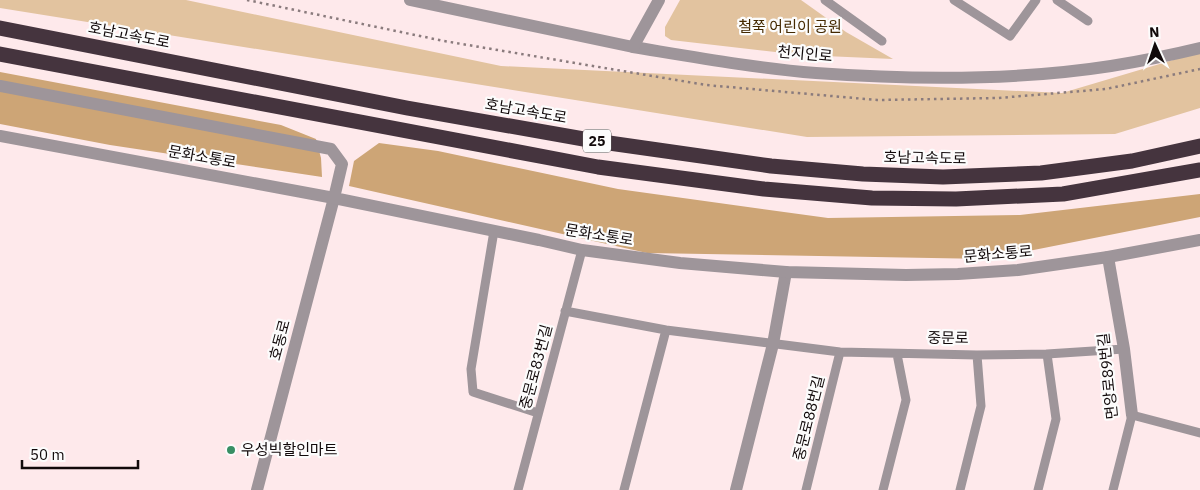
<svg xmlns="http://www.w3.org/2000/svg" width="1200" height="490" viewBox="0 0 1200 490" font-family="'IBM Plex Sans','Noto Sans KR',sans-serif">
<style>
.green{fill:#e2c39f}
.forest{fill:#cda576}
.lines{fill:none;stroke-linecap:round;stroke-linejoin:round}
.path{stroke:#8a7b7d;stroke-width:2.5;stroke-dasharray:2.5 4;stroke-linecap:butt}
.service{stroke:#9e959a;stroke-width:9}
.minor{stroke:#9e959a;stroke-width:12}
.tertiary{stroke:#9e959a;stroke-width:12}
.motorway{stroke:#45343e;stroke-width:15}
.poi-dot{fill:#388f64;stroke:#fcfcfc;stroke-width:2}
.labels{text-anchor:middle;stroke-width:4.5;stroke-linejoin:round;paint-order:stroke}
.shield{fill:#fcfcfc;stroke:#585253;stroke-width:1}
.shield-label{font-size:14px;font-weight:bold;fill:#11090a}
.park-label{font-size:15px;fill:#442901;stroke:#fcfcfc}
.street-label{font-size:15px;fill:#11090a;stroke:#fcfcfc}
.poi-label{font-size:15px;fill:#11090a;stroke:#fcfcfc;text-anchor:start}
</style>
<rect width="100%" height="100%" fill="#fee9eb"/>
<!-- green -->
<path class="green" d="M0,0h186l315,66 561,27 138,-41v56l-85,26 -308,3 -807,-129z
M680,0h121l45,32 47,27 -91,-4 -131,-15 -6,-4v-9z"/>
<!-- forest -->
<path class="forest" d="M0,72l281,53 35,14 5,19 1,19 -212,-32 -110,-21z
M379,143l59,8 180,38 210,29 192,-3 180,-21v23l-212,42 -341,-6 -298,-67 5,-25z"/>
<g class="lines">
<!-- path -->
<path class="path" d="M247,0l197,41 262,44 171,15 121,-2 108,-9 94,-20"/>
<!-- service -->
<path class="service" d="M825,0l57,41
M954,0l56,36 26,-36
M1057,0l31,21
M494,231l-23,138 2,23 65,21
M565,311l101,19 174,22 137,3 70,-1 77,-5
M518,490l64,-240
M624,490l42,-160
M806,490l34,-138
M883,490l23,-90 -9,-46
M960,490l21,-84 -4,-51
M1038,490l18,-71 -9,-65
M1113,490l19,-75 68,18"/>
<!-- minor -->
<path class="minor" d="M633,47c61,10 122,21 183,26 97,7 199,8 295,-7 30,-5 60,-11 89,-18
M1108,257l16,92 8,66
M257,490l77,-292
M736,490l37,-146 13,-72"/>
<!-- tertiary -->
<path class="tertiary" d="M410,0l223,47 26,-47
M0,86l331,63 11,15 -8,34
M0,136l334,62 205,42 43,10 98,13 106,9 120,3 52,-1 60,-4 90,-13 92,-17"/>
<!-- motorway -->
<path class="motorway" d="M0,28l407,80 188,33 176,25 92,8 80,3 98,-4 91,-12 68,-15
M0,54l598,113 166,22 108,9 84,1 107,-5 137,-24"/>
</g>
<!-- markers -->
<circle class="poi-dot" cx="231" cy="450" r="5"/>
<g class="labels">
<!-- shield labels -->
<rect class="shield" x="583" y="129.5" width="28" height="23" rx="4"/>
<g class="shield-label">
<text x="597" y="146">25</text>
</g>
<!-- park labels -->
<g class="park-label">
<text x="790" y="32">철쭉 어린이 공원</text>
</g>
<!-- street labels -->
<g class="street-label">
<text transform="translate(129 35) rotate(11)" y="5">호남고속도로</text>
<text transform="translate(805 54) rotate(5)" y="5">천지인로</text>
<text transform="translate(526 111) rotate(10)" y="5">호남고속도로</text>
<text transform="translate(202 157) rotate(10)" y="5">문화소통로</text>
<text transform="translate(925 158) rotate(1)" y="5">호남고속도로</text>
<text transform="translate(599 235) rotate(9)" y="5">문화소통로</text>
<text transform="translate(998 254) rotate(-5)" y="5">문화소통로</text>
<text transform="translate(948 338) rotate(1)" y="5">중문로</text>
<text transform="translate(280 340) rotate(-75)" y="5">호동로</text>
<text transform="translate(536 367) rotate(-75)" y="5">중문로83번길</text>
<text transform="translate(1108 376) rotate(-96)" y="5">면앙로89번길</text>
<text transform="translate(809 418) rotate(-76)" y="5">중문로88번길</text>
</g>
<!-- poi labels -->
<g class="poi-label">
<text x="241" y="455">우성빅할인마트</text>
</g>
</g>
<!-- north arrow -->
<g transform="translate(1155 45) rotate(357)" stroke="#fcfcfc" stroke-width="4" paint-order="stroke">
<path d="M0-4L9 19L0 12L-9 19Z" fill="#11090a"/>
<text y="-8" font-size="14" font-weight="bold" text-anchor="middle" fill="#11090a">N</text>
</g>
<!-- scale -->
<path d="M22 460v8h116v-8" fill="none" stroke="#11090a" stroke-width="2.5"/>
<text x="30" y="460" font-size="15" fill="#11090a" stroke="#fcfcfc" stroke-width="4" paint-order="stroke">50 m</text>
</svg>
